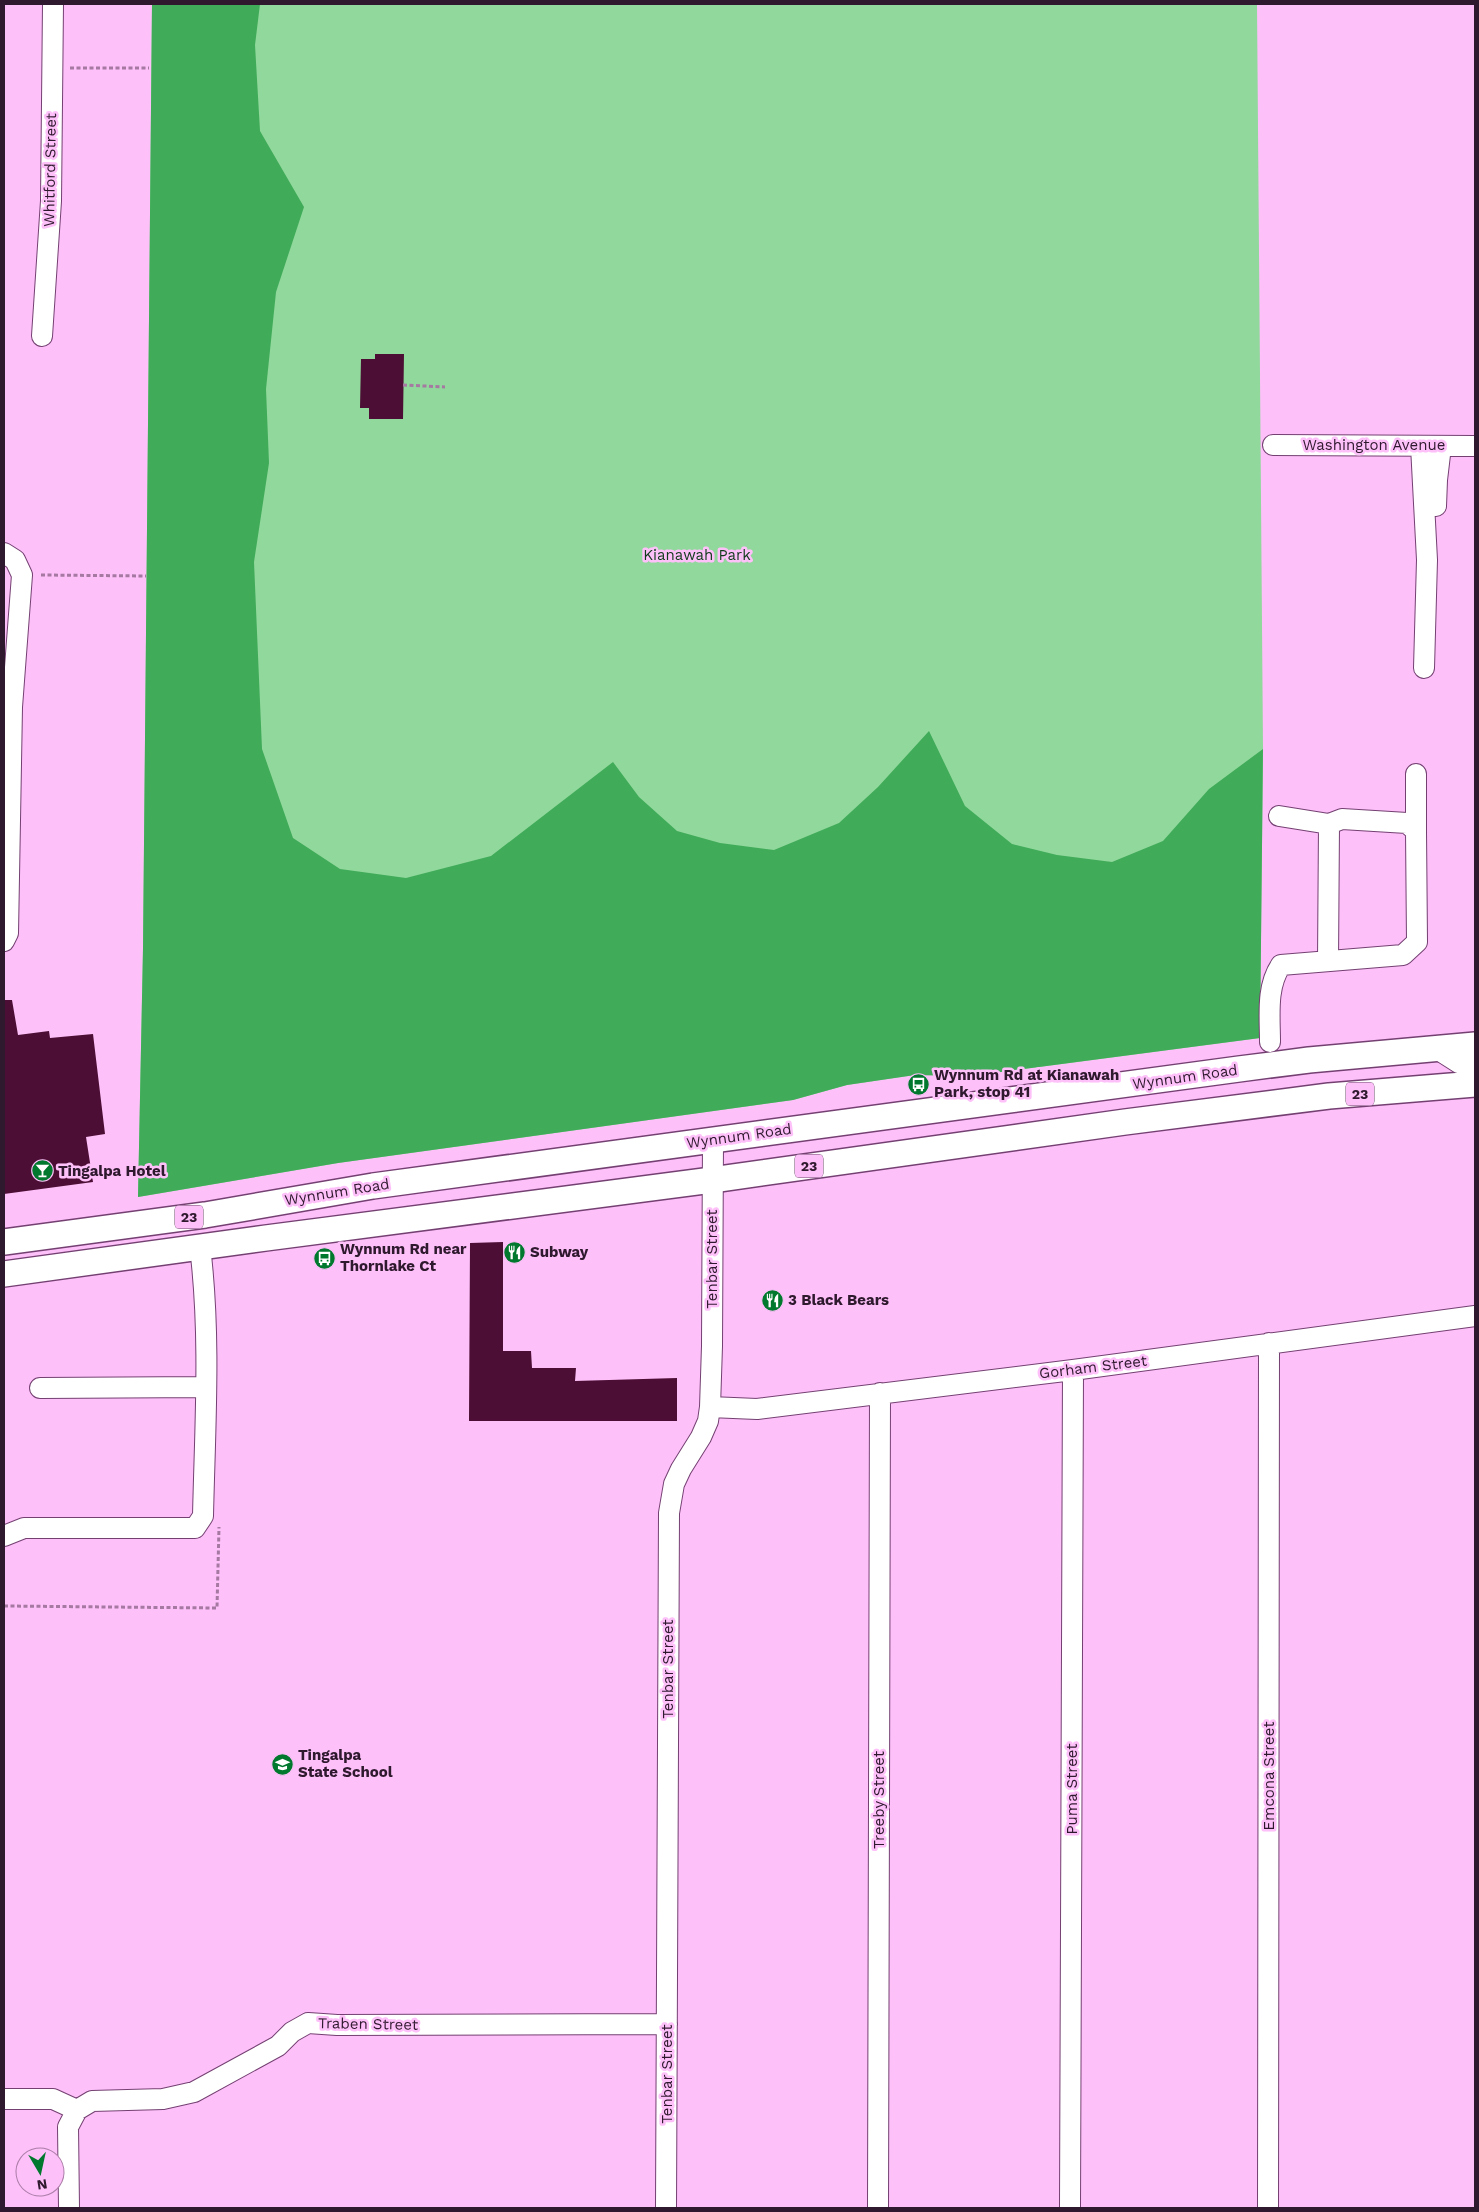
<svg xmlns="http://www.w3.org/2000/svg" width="1479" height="2212" viewBox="0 0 1479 2212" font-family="'Work Sans',sans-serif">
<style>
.green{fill:#90d89b}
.forest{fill:#40ab59}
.building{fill:#4c0e34}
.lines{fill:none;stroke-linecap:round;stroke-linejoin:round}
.minor-casing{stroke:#744072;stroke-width:22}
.major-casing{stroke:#744072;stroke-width:28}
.path{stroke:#a579a2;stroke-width:3;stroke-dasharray:4 2.5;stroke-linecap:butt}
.minor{stroke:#fff;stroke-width:20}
.major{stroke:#fff;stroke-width:25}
.labels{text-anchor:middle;stroke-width:5;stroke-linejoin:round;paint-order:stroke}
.shield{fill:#fdc0f9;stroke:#6d4b6b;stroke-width:1}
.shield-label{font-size:14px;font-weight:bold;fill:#2f192e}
.street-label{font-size:15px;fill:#2f192e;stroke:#fdc0f9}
.park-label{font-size:15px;fill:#103b1a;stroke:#fdc0f9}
.poi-label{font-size:15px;font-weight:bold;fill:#2f192e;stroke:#fdc0f9;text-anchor:start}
</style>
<rect width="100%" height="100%" fill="#fdc0f9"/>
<!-- green -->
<path class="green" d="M152,4h1105l6,745 -3,289 -290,38 -55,-1 -68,10 -54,15 -455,63 -200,34 5,-248z"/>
<!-- forest -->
<path class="forest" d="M152,4h108l-5,41 5,86 44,76 -28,85 -10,97 3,74 -15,99 8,187 31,89 47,31 66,9 85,-22 122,-94 26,35 38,34 43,12 54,7 65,-27 39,-36 51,-56 36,75 47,38 45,11 55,7 51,-21 46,-52 54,-40 -3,289 -290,38 -55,-1 -68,10 -54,15 -455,63 -200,34 5,-248z"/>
<!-- building -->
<path class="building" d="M375,354h29l-1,65h-34v-11h-9l1,-49h14z
M4,1000h8l6,35 31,-4 1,7 43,-4 12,100 -19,3 7,45 -89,12z
M503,1242v109h28l1,17h44l-1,13 102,-3v43h-208l1,-178z"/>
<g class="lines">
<defs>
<path id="minor" d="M42,336l9,-135 2,-197
M1273,445l202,1
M1421,446l6,114 -3,108
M1436,506l1,-26 4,-34
M4,553l11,7 7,15 -10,132 -4,226 -4,8
M1279,816l50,8
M1416,831v-57
M1270,1042c0,-26 -4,-55 11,-77l122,-10 14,-13 -1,-111 -9,-8 -65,-4 -13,5 -1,137
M1437,1049l22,14 12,3 4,10
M40,1388l166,-1
M710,1407l47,2 316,-39 402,-54
M4,1536l20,-8h171l8,-12c2,-90 8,-180 -3,-269
M4,2099h49l24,11 15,-9 71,-2 31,-7 84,-46 14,-14 16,-9 29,2 330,-1
M69,2208l-1,-81 9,-17
M666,2208l3,-695 5,-29 7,-15 20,-32 7,-16 2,-14 2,-61 1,-206
M878,2208l2,-815
M1070,2208l3,-838
M1268,2208l1,-865"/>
<path id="major" d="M4,1242l201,-27 168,-29 866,-117 70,-9 166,-15
M4,1274l262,-36 446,-58 413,-58 204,-26 146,-12"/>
</defs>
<!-- minor casing -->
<use href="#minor" class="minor-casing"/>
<!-- major casing -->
<use href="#major" class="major-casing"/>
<!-- path -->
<path class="path" d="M70,68h79
M403,385l42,2
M41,575l105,1
M4,1606l213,2 2,-81"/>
<!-- minor -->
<use href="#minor" class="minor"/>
<!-- major -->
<use href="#major" class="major"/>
</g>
<!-- icons -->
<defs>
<symbol id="bus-disc" viewBox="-11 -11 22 22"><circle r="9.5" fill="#00782e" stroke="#fdc0f9"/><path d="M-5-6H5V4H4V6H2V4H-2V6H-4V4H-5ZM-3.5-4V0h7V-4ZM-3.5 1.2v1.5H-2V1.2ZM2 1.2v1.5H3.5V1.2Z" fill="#fff"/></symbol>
<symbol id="bar-disc" viewBox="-11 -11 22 22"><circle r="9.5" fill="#00782e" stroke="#fdc0f9"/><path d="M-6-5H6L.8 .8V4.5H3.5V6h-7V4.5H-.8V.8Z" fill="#fff"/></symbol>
<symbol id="restaurant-disc" viewBox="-11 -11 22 22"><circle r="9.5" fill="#00782e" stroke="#fdc0f9"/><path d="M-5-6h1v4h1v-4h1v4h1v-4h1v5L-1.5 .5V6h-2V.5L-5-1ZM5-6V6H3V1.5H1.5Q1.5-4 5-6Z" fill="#fff"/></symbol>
<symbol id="school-disc" viewBox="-11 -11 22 22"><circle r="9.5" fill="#00782e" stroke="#fdc0f9"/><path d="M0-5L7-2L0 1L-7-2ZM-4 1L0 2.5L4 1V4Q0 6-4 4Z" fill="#fff"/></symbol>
</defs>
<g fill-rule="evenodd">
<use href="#bus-disc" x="906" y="1072" width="25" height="25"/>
<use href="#bar-disc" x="30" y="1158" width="25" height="25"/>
<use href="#restaurant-disc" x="502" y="1240" width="25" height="25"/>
<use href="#bus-disc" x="312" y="1246" width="25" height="25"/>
<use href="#restaurant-disc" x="760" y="1288" width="25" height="25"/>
<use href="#school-disc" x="270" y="1752" width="25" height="25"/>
</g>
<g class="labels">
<!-- shield labels -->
<g class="shield">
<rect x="1346" y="1082.5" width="28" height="23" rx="4"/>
<rect x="795" y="1154.5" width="28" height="23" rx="4"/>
<rect x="175" y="1205.5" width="28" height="23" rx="4"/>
</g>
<g class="shield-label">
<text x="1360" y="1099">23</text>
<text x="809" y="1171">23</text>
<text x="189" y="1222">23</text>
</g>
<!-- street labels -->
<g class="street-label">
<text transform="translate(50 170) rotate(-89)" y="5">Whitford Street</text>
<text x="1374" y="450">Washington Avenue</text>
<text transform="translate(1185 1077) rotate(-8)" y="5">Wynnum Road</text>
<text transform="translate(739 1136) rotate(-8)" y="5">Wynnum Road</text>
<text transform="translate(337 1192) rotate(-9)" y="5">Wynnum Road</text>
<text transform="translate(712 1259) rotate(-90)" y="5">Tenbar Street</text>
<text transform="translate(1093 1367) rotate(-7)" y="5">Gorham Street</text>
<text transform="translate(668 1669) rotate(-90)" y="5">Tenbar Street</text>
<text transform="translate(1269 1776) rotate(-90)" y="5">Emcona Street</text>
<text transform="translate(1072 1789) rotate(-90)" y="5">Puma Street</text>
<text transform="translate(879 1800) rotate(-90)" y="5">Treeby Street</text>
<text transform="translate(368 2024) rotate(1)" y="5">Traben Street</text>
<text transform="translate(667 2074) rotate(-90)" y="5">Tenbar Street</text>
</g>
<!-- park labels -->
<g class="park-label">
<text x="697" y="560">Kianawah Park</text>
</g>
<!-- poi labels -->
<g class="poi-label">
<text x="934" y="1080">Wynnum Rd at Kianawah<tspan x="934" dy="17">Park, stop 41</tspan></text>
<text x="58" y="1176">Tingalpa Hotel</text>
<text x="340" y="1254">Wynnum Rd near<tspan x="340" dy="17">Thornlake Ct</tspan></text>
<text x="530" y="1257">Subway</text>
<text x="788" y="1305">3 Black Bears</text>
<text x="298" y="1760">Tingalpa<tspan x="298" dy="17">State School</tspan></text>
</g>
</g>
<!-- border -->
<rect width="1479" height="2212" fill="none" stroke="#2f192e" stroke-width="10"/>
<!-- north arrow -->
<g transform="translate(40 2172) rotate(171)"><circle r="24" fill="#fdc0f9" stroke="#ab7da8"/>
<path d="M0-4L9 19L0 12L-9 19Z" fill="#00782e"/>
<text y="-8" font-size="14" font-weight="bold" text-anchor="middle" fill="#2f192e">N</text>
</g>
</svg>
